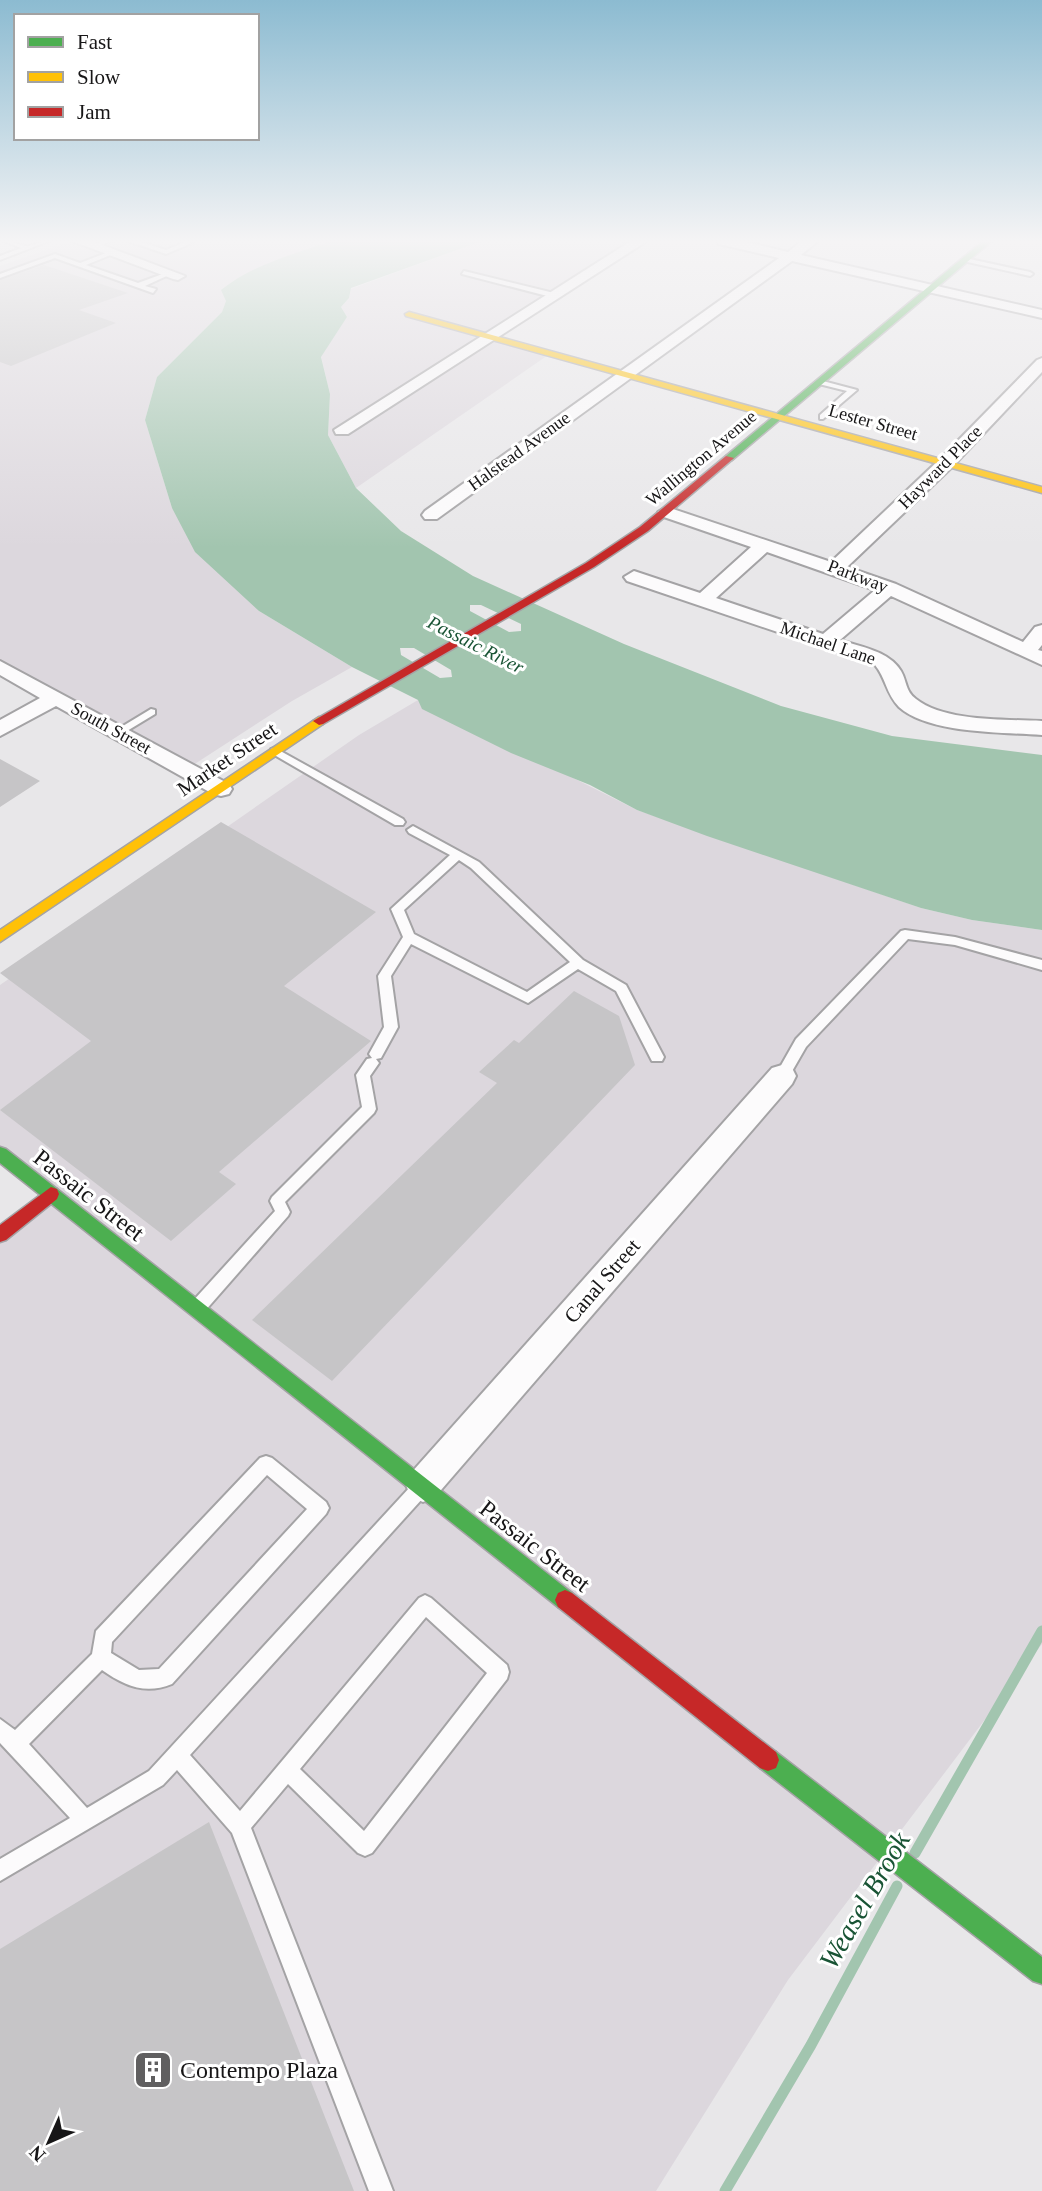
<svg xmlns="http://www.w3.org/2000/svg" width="1042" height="2191" viewBox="0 0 1042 2191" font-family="Georgia,serif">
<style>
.built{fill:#dcd7dd}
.water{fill:#a2c5af;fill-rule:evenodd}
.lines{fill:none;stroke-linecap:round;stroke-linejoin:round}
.stream{stroke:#a2c5af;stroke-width:11}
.building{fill:#c6c5c7}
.lane-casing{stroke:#a4a3a5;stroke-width:4}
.street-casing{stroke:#a4a3a5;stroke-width:4}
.fast-casing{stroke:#a4a3a5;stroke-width:3}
.slow-casing{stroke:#a4a3a5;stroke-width:3}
.jam-casing{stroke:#a4a3a5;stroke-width:3}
.lane{fill:#fcfbfc;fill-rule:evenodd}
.street{fill:#fcfbfc;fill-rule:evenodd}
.fast{fill:#4caf50;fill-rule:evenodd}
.slow{fill:#ffc107;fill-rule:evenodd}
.jam{fill:#c62828;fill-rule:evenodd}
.labels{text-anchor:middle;stroke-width:6;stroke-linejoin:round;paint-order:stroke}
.far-street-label{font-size:18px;fill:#171617;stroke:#fff}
.far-water-label{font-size:19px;font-style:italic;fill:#195435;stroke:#fff}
.street-label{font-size:21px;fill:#171617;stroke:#fff}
.near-street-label{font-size:24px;fill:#171617;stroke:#fff}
.near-poi-label{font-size:24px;fill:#171617;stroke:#fff;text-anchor:start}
.near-water-label{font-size:28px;font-style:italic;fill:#195435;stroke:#fff}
</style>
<rect width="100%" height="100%" fill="#e8e7e9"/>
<!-- built -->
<path class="built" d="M72,241h259l-18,6 -87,54 -4,11 -65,65 -12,43 27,88 87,103 93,56 -60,34 -105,68 -187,-104v-399z
M482,241h154l-152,94 67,18 -195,135 -28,-53 2,-41 -9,-38 26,-39 -6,-10 8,-9 2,-9z
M418,700l219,110 284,98 51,12 70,10v714l-254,336 -132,211h-656v-962l43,-35 -43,-35v-174l359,-250z"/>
<!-- water -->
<path class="water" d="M331,241h151l-131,47 -2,10 -8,9 6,10 -26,40 9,37 -2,41 28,53 45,43 72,45 151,68 157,62 111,30 150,19v175l-70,-10 -51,-12 -214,-72 -70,-26 -47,-25 -79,-32 -89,-44 -4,-9 -66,-33 -93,-56 -64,-59 -23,-44 -27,-88 12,-43 65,-65 4,-11 -5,-11c33,-26 71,-35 110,-49zM481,605l40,19v7l-12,1 -39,-21v-6zM400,648h14l37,22 1,7 -12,1 -39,-23z"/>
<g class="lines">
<!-- stream -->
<path class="stream" d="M915,1853l127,-222
M725,2191l86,-146 86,-159"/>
</g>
<!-- building -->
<path class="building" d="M44,265l84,28 -49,17 37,13 -105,43 -11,-4v-82z
M0,759l40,22 -40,26z
M221,822l155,90 -92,74 87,55 -152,131 17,12 -65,57 -171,-131 91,-69 -91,-68z
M574,991l45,25 16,49 -303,316 -80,-61 245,-237 -18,-11 35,-32 5,3z
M209,1822l145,369h-354v-242z"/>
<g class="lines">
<defs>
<path id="lane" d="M4,241c8,0 15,4 23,5 7,0 14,-5 22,-5l-49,19v-4l21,-8z
M102,241h9l-17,7 -3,-2z
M128,241h10l28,9 17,-7 -2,-2 11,2 -26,11z
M111,251l2,3 -27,11 52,18 30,-11 5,1 -28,13 11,3 -3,4 -98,-35 -55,20v-4l55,-20 25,9z
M965,258l65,14 3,2 -3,2 -67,-15z
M464,271l94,23 1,2 -4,2 -93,-24z
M819,380l38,10 -34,29h-3v-4l27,-24 -28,-7z
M151,709l4,1v4l-33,20h-8l-1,-2z
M275,748l128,71 2,3 -2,3h-8l-124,-72v-4z
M413,826l66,36 104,98 43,25 38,72 -2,4h-10l-36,-70 -38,-22 -50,34 -117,-59 -20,32 7,51 -17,31 -5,1 3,4 -9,13 6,33 -2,4 -89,89 5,10 -2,4 -84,96 -6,2 -6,-2 -2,-5 2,-5 83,-91 -5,-10 2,-4 90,-90 -6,-32 11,-16 5,-1 -3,-4 15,-27 -6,-51 25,-39 -12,-28 59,-54 -41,-22 -2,-3zM459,860l12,8 99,94 -43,30 -113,-58 -10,-24z
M905,930l50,7 87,23v10l-87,-25 -47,-6 -102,108 -19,33h-10l-2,-4 21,-37 105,-108z
M266,1456l6,2 54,44 3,6 -3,6 -154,170c-27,11 -47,2 -70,-14l-73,74 58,64 62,-37 262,-285 6,-2 6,2 3,6 -3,6 -233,257 50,56 179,-213 6,-3 6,3 76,67 2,7 -2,7 -135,174 -7,3 -7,-3 -70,-69 -37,44 142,363h-24l-137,-358 -55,-63 -14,15 -163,96v-22l70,-41 -70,-75v-24l15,11 77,-76 4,-23 164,-173zM267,1475l40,34 -148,160 -20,1 -28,-17 1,-11zM426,1617l61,56 -123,158 -64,-62z"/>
<path id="street" d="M72,241h20l93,35 -7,4 -5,-1z
M631,241h16l-299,193h-12l-2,-4z
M717,241h25l46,11 14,-11h16l-17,14 241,55v8l-250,-57 -355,258h-12l-3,-4 3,-4 354,-253 -60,-14z
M1042,358v14l-90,95 -105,100 49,17 127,58 12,-15 7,-2v20l-4,5 4,1v14l-151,-69 -51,44c21,7 49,11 61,31 6,10 4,20 15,28 29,23 90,20 126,22v14c-39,-3 -113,-1 -143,-28 -13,-13 -13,-29 -24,-42l-248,-84 -3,-4 10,-6 66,22 51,-46 -90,-31 -3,-4 9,-5 164,55 109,-103 97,-99zM767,552l108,38 -52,44 -107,-36z
M0,661l229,123 3,5 -3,5 -8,2 -8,-2 -157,-88 -56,30v-16l40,-22 -40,-23z
M782,1065l10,3 4,8 -4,8 -357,413 -12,5 -12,-5 -5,-12 5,-12 361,-405z"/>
<path id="fast" d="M983,241h9l-260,219h-6v-4z
M0,1147l6,2 566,444 3,7 -3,7 -7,3 -7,-3 -558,-444z
M768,1749l8,3 266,205v27l-9,-3 -273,-213 -3,-8 3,-8z"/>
<path id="slow" d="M409,312l633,175v6l-636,-177 -1,-2z
M319,717l6,4 -2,3 -323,218v-12z"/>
<path id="jam" d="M726,456l8,2 -86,73 -54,36 -271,157 -4,1 -6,-4 273,-158 54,-36z
M51,1187l6,2 2,5 -2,5 -51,41 -6,2v-17z
M565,1590l7,3 204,159 3,8 -3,8 -8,3 -8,-3 -202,-161 -3,-7 3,-7z"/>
</defs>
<!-- lane casing -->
<use href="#lane" class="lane-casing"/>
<!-- street casing -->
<use href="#street" class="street-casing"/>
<!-- fast casing -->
<use href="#fast" class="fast-casing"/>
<!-- slow casing -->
<use href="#slow" class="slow-casing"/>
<!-- jam casing -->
<use href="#jam" class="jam-casing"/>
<!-- lane -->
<use href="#lane" class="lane"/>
<!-- street -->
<use href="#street" class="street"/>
<!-- fast -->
<use href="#fast" class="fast"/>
<!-- slow -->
<use href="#slow" class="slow"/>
<!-- jam -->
<use href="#jam" class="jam"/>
</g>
<!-- sky -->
<linearGradient id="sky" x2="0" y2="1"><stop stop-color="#8cbbd1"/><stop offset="0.44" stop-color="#f5f4f5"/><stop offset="1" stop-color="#f5f4f5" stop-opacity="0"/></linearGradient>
<rect width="1042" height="548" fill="url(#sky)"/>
<!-- icons -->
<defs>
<symbol id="building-square" viewBox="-11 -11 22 22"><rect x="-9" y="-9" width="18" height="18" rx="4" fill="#605f60" stroke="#fff"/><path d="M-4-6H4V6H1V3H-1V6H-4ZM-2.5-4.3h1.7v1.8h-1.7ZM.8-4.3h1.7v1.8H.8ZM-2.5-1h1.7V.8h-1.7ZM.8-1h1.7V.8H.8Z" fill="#fff"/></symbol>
</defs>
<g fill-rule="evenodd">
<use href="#building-square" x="131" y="2048" width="44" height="44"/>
</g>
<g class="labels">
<!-- far-street labels -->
<g class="far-street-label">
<text transform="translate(873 422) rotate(16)" y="6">Lester Street</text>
<text transform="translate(519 451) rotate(-36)" y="6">Halstead Avenue</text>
<text transform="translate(701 458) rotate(-40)" y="6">Wallington Avenue</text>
<text transform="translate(940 467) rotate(-45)" y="6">Hayward Place</text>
<text transform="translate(858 576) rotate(21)" y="6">Parkway</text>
<text transform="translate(828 643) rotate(19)" y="6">Michael Lane</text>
<text transform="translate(111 728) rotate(29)" y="6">South Street</text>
</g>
<!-- far-water labels -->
<g class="far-water-label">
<text transform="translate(476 644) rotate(27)" y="7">Passaic River</text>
</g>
<!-- street labels -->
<g class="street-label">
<text transform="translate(227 759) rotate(-34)" y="7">Market Street</text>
<text transform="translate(602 1281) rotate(-49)" y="7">Canal Street</text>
</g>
<!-- near-street labels -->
<g class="near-street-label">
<text transform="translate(89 1195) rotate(38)" y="8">Passaic Street</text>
<text transform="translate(535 1546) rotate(38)" y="8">Passaic Street</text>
</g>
<!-- near-poi labels -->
<g class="near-poi-label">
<text x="180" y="2078">Contempo Plaza</text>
</g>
<!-- near-water labels -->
<g class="near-water-label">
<text transform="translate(864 1900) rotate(-60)" y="10">Weasel Brook</text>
</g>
</g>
<!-- legend -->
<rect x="14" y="14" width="245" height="126" fill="#ffffff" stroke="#a2a2a2" stroke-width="2"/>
<rect x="28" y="37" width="35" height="10" fill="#4caf50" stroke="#a2a2a2" stroke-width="2"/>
<text x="77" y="49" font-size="21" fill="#171617">Fast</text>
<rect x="28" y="72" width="35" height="10" fill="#ffc107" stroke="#a2a2a2" stroke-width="2"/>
<text x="77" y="84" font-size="21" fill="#171617">Slow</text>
<rect x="28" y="107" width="35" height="10" fill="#c62828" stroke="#a2a2a2" stroke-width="2"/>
<text x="77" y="119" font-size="21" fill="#171617">Jam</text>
<!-- north arrow -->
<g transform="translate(49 2142) rotate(225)" stroke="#ffffff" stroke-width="5" paint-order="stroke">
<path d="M0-5L12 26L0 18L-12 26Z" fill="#171617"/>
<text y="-10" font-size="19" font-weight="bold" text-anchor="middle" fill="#171617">N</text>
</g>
</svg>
